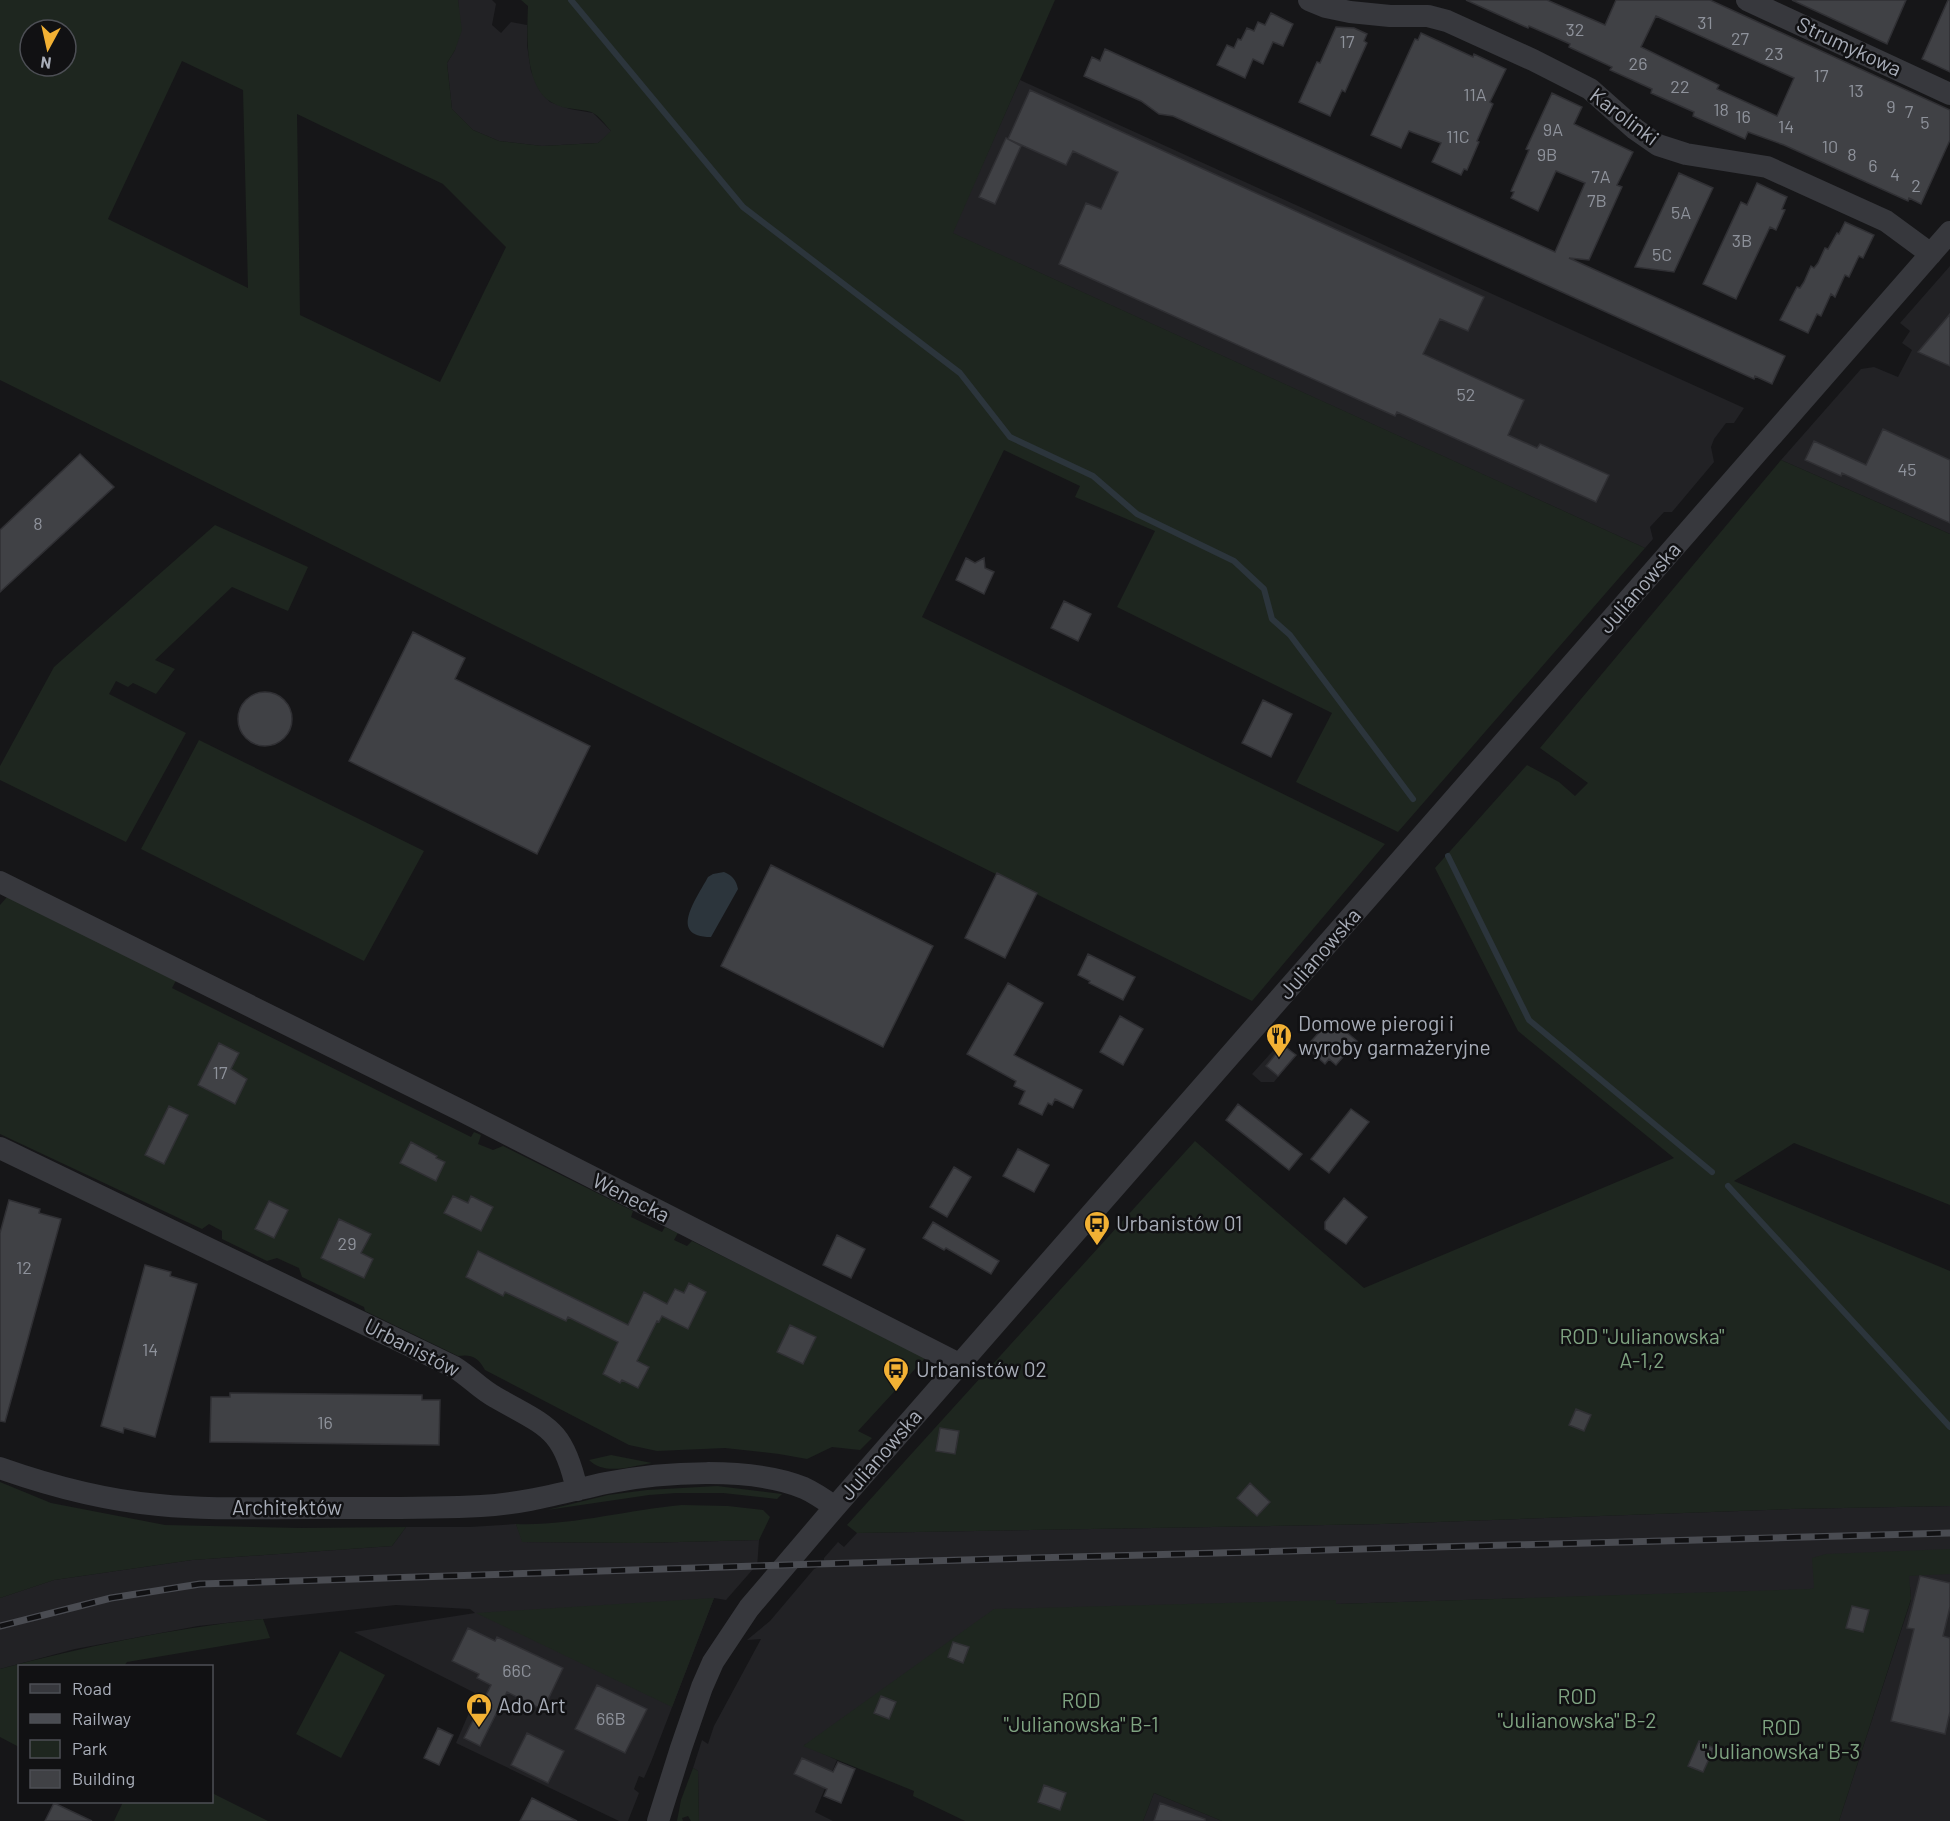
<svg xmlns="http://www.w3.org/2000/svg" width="1950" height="1821" viewBox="0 0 1950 1821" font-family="Barlow,sans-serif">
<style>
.built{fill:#222225}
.green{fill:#1e261f;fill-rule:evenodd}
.water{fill:#2c353c}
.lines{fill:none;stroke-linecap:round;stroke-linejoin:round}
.stream{stroke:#2c353c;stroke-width:6}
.building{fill:#404145;stroke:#303034;stroke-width:1.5;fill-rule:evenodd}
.minor{stroke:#37383d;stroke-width:22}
.rail-casing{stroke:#4a4c52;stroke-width:7}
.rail{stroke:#111113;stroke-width:4.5;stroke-dasharray:14;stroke-linecap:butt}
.labels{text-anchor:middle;stroke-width:5;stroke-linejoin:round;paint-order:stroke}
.number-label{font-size:18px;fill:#8e929b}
.street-label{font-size:21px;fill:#a8adb8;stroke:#111113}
.poi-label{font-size:21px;fill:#a8adb8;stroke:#111113;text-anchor:start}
.park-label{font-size:21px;fill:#7fa381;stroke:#111113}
</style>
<rect width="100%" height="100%" fill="#161618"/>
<!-- built -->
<path class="built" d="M458,0h34l4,4 -4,21 9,8 10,-11 16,3v20l4,26 9,20 10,11 20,7 23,4 19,19 -14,11 -56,3 -43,-5 -26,-11 -21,-21 -5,-46 8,-13 4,-36z
M1020,80l724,328 -10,15h-8l-12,16 -3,8 3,15 -42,50h-8l-14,15 3,12 -8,9 -693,-315z
M1950,266v268l-169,-74 80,-91 13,-2 24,10 14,-27 -10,-7 8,-12 -10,-8z
M1280,1043l16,12 -22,27h-13l-9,-8z
M1950,1506v315h-111l72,-221 -1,-13 -574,17v-4l-532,145 33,15 -22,52 18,9h-134l-1,-50 -5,-3 9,-28 6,4 6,-18 47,-87 -14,1 23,-19 44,-52 7,-3v-4l3,-1v-3l14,-16 6,5 13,-14 525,-9 409,-15z
M516,1524l7,18 116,1 120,-3 -2,28h-3l-28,32 -12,-2 -63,164 -7,16 -5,-2 -5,13 5,4 -11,28h-9l-163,-78 21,-49 -123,-62 121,-19 -5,-4 -74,-4 -198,21 -123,23 -75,20v-71l54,-18 138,-20 200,-14 14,-19h64z
M1154,1793l68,28h-79z"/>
<!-- green -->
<path class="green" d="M0,0h458l4,30 -7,20 -8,13 5,46 21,21 26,11 43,5 56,-3 13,-12c-5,-5 -12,-16 -20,-19 -13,-4 -28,-2 -40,-10 -27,-16 -24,-69 -23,-96l-7,-6h534l-102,233 692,315 -247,284 -102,-50 36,-69 -215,-106 38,-76 -80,-34 5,-11 -76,-36 -82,167 463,227 -133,157 -1252,-621zM30,30h36v36h-36zM182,61l61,29 5,198 -140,-69zM297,114l146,70 63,63 -66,135 -140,-67z
M1781,460l169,74v671l-156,-62 -60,38 216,90v235l-159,3 -409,15 -525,9 -10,-8 348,-384 169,147 310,-130 -156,-127 -83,-163 92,-103 32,17 16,14 13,-13 -48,-35z
M215,525l93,42 -20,44 -56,-24 -77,73 20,9 -19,25 -23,-11 -5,4 -12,-6 -7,13 77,39 -60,109 -126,-62v-14l54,-99z
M199,740l225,111 -60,110 -223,-112z
M7,897l172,78 -7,13 299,149 3,-5 7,3 -3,9 15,6 10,-4 130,65 -2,6 31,15 3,-5 13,6 -4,7 13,6 5,-5 234,116 -68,74 14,7 -12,12 -28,-3 -25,12 -28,-5 -54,-6 -68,3 -28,-6 -144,-75c-7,-13 -14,-16 -27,-14l-93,-45 -1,-4 -62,-30 -3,-9 -22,-10 -10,3 -45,-22v-8l-13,-7 -7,5 -202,-95v-229z
M611,1455l41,8c-20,3 -47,13 -63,-3z
M0,1482l51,21 114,22 135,3 106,-1 -14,19 -200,14 -138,20 -54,18z
M717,1486l65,8 -5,5 -54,-6h-47l-27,2 -102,15 61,-15 39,-5z
M682,1505l46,1 35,4 7,7 -11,23 -120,3 -117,-1 -6,-18c55,2 110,-14 166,-19z
M1950,1549v25l-41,2 2,23 -72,222h-617l-68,-28 -11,28h-178l-52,-25 1,-5 -111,-45 191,-137 342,-9v4l474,-15 4,-1 -2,-30 14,-4z
M714,1598l-42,109 -196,-94z
M263,1619l7,19 -143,24 -3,4h-104l-1,81 -19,-10v-68c87,-23 173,-41 263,-50z
M340,1651l45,24 -44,83 -45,-24z
M693,1768l5,3 1,50h-8l-3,-5 -6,2 1,3h-6l4,-21z
M212,1793l56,28h-154l9,-19h89z"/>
<!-- water -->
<path class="water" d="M724,872c9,4 12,8 14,17l-27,48c-44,0 -14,-39 -3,-60l5,-3z"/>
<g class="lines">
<!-- stream -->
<path class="stream" d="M571,0l172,207 217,166 50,64 83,39 44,38 97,47 30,28 8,30 18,16 123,164
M1448,856l81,164 183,152
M1728,1186l222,241"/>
</g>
<!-- building -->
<path class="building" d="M1466,0h81l58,25 11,-25h94l240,110v30l-29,64 -12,-6 -1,3 -124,-56 -36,-13 -3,7 -52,-23 1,-4 -43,-19 1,-4 -42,-19 2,-3 -43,-20 1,-3 -41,-18 -1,2zM1656,16l138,62 -17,38 -60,-27 2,-4 -78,-38z
M1792,0h114l-19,44z
M1948,0h2v72l-28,-13z
M1271,13l22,11 -10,22 -10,-4 -10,22 -10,-5 -8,19 -28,-13 10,-20 7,3 4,-9 3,1 6,-12 7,3 4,-9 7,3z
M1336,27l18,1 13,6 -3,7 3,2 -22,49 -3,-2 -12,26 -31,-14 18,-40 3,1z
M1421,33l52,24 1,-3 32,15 -16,33 3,2 -16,37 2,1 -12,28 -3,-1 -3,6 -29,-13 9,-19 -32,-12 -8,17 -30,-13 44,-96 3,1z
M1105,49l450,203 30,-69 -29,-12 -18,40 -27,-13 3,-6 -3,-1 18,-41 -3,-1 26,-56 30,14 -8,17 59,28 -16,33 5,2 -33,73 -20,-2 216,98 -13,28 -17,-8 -1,3 -581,-263 -14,-2 -18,-13 -57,-25 8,-19 8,4z
M1030,90l454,207 -16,34 -28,-12 -17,35 101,46 -16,35 29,13 3,-4 69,31 -13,27 -199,-90 -2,4 -18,-8 -318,-144 27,-61 15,6 17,-37 -45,-21 -7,14 -58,-26z
M1006,138l15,8 -26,58 -16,-7z
M1679,173l34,15 -39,84 -39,-5z
M1757,183l30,14 -5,12 3,1 -9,20 -6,-3 -34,72 -33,-15 38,-82 6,3z
M1845,222l29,13 -11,23 -4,-2 -10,21 -4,-2 -10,22 -4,-3 -10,22 -4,-2 -9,19 -28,-13 17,-33 3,1 4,-6 7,-16 3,2 4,-5 7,-15 3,1 9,-16 2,1z
M1950,314v52l-32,-14z
M1883,429l67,31v63l-108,-50 -1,3 -36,-16 9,-19 52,24z
M80,454l34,33 -114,105v-62z
M966,558l9,5 9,-5 1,10 9,4 -10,22 -28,-14z
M1064,601l27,13 -13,27 -27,-13z
M413,632l52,26 -10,21 135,67 -53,108 -188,-93z
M238 719a27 27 0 1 1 54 0a27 27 0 1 1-54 0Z
M1263,700l29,14 -21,43 -29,-14z
M771,865l162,81 -50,101 -162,-81z
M997,873l40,20 -32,65 -40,-20z
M1088,954l47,23 -12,23 -34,-17 1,-2 -12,-6z
M1008,983l35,20 -29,52 68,35 -9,18 -18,-9 -3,6 -4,-2 -6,12 -23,-11 6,-13 -11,-5 2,-5 -49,-27z
M1120,1016l23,13 -20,36 -23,-13z
M1331,1019l26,22 -21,24 -7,-6 -4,5 -19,-17z
M219,1043l20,10 -8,16 16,10 -12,25 -37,-19z
M1283,1045l13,10 -18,21 -12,-10z
M1238,1104l64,50 -13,16 -63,-50z
M169,1106l19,9 -24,49 -19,-9z
M1351,1109l18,13 -40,51 -18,-14z
M411,1142l26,14 -1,2 9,4 -9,19 -36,-18z
M1018,1149l31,16 -15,27 -31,-16z
M954,1167l17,10 -24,40 -17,-10z
M453,1196l15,7 3,-7 22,11 -12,24 -37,-18z
M1344,1198l23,19 -21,27 -21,-15v-7z
M9,1200l31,9 -1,4 22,6 -56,203 -5,-1v-188z
M269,1201l19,9 -14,28 -19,-9z
M339,1219l32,15 -10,19 12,6 -9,19 -43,-20z
M933,1222l66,39 -8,13 -45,-26 -2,2 -21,-12z
M837,1235l28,14 -14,29 -28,-13z
M478,1251l150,74 16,-33 23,12 8,-15 9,4 5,-10 17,9 -18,37 -26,-13 -3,6 -2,-1 -20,40 12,6 -11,21 -16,-8 -2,3 -17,-9 15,-32 -50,-25 -2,4 -61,-29 -2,4 -37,-19z
M145,1265l26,7 -1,4 27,8 -42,153 -31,-9 -1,5 -22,-7z
M790,1325l26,12 -13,27 -26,-12z
M230,1393l192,2v5h18l-1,45 -229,-3 1,-45h19z
M1576,1409l15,6 -7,16 -15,-6z
M940,1428l19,3 -4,23 -19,-3z
M1250,1483l20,19 -13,14 -20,-18z
M1920,1576l30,7v24l-7,29 7,2v74l-5,22 -54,-13 23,-92 -7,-1z
M1852,1606l17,4 -6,22 -17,-4z
M468,1628l27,13 2,-4 66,31 -20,42 -36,-18 -27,54 -16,-8 27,-53 -14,-7 2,-4 -27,-13z
M953,1642l16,5 -6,16 -15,-6z
M597,1685l50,24 -22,44 -50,-24z
M881,1696l15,6 -7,17 -15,-6z
M438,1728l15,7 -14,30 -15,-7z
M527,1733l37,18 -16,32 -37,-18z
M1699,1741l15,7 -11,24 -15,-6z
M802,1758l31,14 5,-10 17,7 -14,34 -17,-7 3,-7 -33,-15z
M1044,1785l22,8 -6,17 -22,-8z
M532,1798l45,23h-57z
M54,1803l38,18h-47z
M1160,1803l45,16v2h-51z"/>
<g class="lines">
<!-- minor -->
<path class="minor" d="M1309,0l17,7 24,5 40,4h38l19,5 86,39 57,29 45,40 23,16 28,9 81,13 119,54 45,33
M1747,0l203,94
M0,882l464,230 497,253
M0,1148l454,219c15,9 26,22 41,30 52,30 68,30 82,93
M0,1468c51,18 105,32 159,37 49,5 100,3 150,3 57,0 115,1 172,-2 42,-2 84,-14 125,-23 55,-11 146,-17 198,5 11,5 21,12 31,19
M658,1821l23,-73 21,-61 11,-25 36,-54 86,-101 1115,-1275"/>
<defs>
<path id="rail" d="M0,1626l111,-28 89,-14 616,-20 1134,-31"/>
</defs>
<!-- rail casing -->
<use href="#rail" class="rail-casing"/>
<!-- rail -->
<use href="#rail" class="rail"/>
</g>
<!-- icons -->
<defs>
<symbol id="restaurant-pin" viewBox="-11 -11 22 30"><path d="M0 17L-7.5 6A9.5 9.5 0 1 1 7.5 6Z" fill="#f2b134" stroke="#111113"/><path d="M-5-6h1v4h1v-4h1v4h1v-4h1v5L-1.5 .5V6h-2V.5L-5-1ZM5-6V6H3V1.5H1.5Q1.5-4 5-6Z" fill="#111"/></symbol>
<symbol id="bus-pin" viewBox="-11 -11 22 30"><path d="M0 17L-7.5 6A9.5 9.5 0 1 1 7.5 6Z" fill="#f2b134" stroke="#111113"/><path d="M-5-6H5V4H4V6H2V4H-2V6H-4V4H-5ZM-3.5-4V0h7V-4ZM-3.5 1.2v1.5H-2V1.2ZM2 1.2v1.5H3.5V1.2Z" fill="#111"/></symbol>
<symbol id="shop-pin" viewBox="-11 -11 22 30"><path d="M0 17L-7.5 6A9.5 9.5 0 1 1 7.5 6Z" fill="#f2b134" stroke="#111113"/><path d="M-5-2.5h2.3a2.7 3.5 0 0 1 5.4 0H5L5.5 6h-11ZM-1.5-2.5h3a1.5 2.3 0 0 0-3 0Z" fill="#111"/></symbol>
</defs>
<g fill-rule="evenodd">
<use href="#restaurant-pin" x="1264" y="1021" width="30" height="40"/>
<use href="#bus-pin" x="1082" y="1209" width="30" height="40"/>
<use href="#bus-pin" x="881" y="1355" width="30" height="40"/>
<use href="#shop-pin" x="464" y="1691" width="30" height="40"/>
</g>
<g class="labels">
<!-- number labels -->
<g class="number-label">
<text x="1705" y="29">31</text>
<text x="1575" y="36">32</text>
<text x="1740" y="45">27</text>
<text x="1347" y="48">17</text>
<text x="1774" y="60">23</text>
<text x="1638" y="70">26</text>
<text x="1821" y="82">17</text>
<text x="1680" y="93">22</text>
<text x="1856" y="97">13</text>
<text x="1475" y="101">11A</text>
<text x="1891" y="113">9</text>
<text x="1721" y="116">18</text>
<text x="1909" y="118">7</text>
<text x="1743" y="123">16</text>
<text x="1925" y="129">5</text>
<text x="1786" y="133">14</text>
<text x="1553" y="136">9A</text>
<text x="1458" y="143">11C</text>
<text x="1830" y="153">10</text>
<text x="1547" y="161">9B</text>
<text x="1852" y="161">8</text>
<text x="1873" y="172">6</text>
<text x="1895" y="181">4</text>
<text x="1601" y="183">7A</text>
<text x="1916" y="192">2</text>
<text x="1597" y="207">7B</text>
<text x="1681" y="219">5A</text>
<text x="1742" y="247">3B</text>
<text x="1662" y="261">5C</text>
<text x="1466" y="401">52</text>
<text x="1907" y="476">45</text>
<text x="38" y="530">8</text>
<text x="220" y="1079">17</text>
<text x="347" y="1250">29</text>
<text x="24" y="1274">12</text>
<text x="150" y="1356">14</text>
<text x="325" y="1429">16</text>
<text x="517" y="1677">66C</text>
<text x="611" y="1725">66B</text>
</g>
<!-- street labels -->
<g class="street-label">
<text transform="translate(1849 47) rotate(25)" y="7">Strumykowa</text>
<text transform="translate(1624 117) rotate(37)" y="7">Karolinki</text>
<text transform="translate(1640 588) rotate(-49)" y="7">Julianowska</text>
<text transform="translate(1320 954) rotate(-49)" y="7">Julianowska</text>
<text transform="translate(631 1198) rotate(27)" y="7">Wenecka</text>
<text transform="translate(412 1348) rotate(27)" y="7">Urbanistów</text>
<text transform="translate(881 1455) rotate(-49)" y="7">Julianowska</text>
<text x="287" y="1515">Architektów</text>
</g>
<!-- poi labels -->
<g class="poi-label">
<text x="1298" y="1031">Domowe pierogi i<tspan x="1298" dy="24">wyroby garmażeryjne</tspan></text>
<text x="1116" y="1231">Urbanistów 01</text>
<text x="916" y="1377">Urbanistów 02</text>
<text x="498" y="1713">Ado Art</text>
</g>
<!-- park labels -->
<g class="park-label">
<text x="1642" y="1344">ROD "Julianowska"<tspan x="1642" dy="24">A-1,2</tspan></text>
<text x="1577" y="1704">ROD<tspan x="1577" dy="24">"Julianowska" B-2</tspan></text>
<text x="1081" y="1708">ROD<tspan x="1081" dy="24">"Julianowska" B-1</tspan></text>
<text x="1781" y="1735">ROD<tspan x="1781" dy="24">"Julianowska" B-3</tspan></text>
</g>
</g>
<!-- legend -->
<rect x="18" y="1665" width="195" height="138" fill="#111113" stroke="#4d4f55" stroke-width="1.5"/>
<rect x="30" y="1684" width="30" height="9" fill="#37383d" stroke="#4d4f55" stroke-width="1.5"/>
<text x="72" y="1695" font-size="18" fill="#a8adb8">Road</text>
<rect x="30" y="1714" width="30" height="9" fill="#4a4c52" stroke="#4d4f55" stroke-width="1.5"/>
<text x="72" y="1725" font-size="18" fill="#a8adb8">Railway</text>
<rect x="30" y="1740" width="30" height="18" fill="#1e261f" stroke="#4d4f55" stroke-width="1.5"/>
<text x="72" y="1755" font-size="18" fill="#a8adb8">Park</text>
<rect x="30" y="1770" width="30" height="18" fill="#404145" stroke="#4d4f55" stroke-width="1.5"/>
<text x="72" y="1785" font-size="18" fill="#a8adb8">Building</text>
<!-- north arrow -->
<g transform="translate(48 48) rotate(188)"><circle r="28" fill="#111113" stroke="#4d4f55" stroke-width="1.5"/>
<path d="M0-4.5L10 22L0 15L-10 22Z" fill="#f2b134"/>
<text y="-9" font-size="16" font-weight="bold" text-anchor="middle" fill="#a8adb8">N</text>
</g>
</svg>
